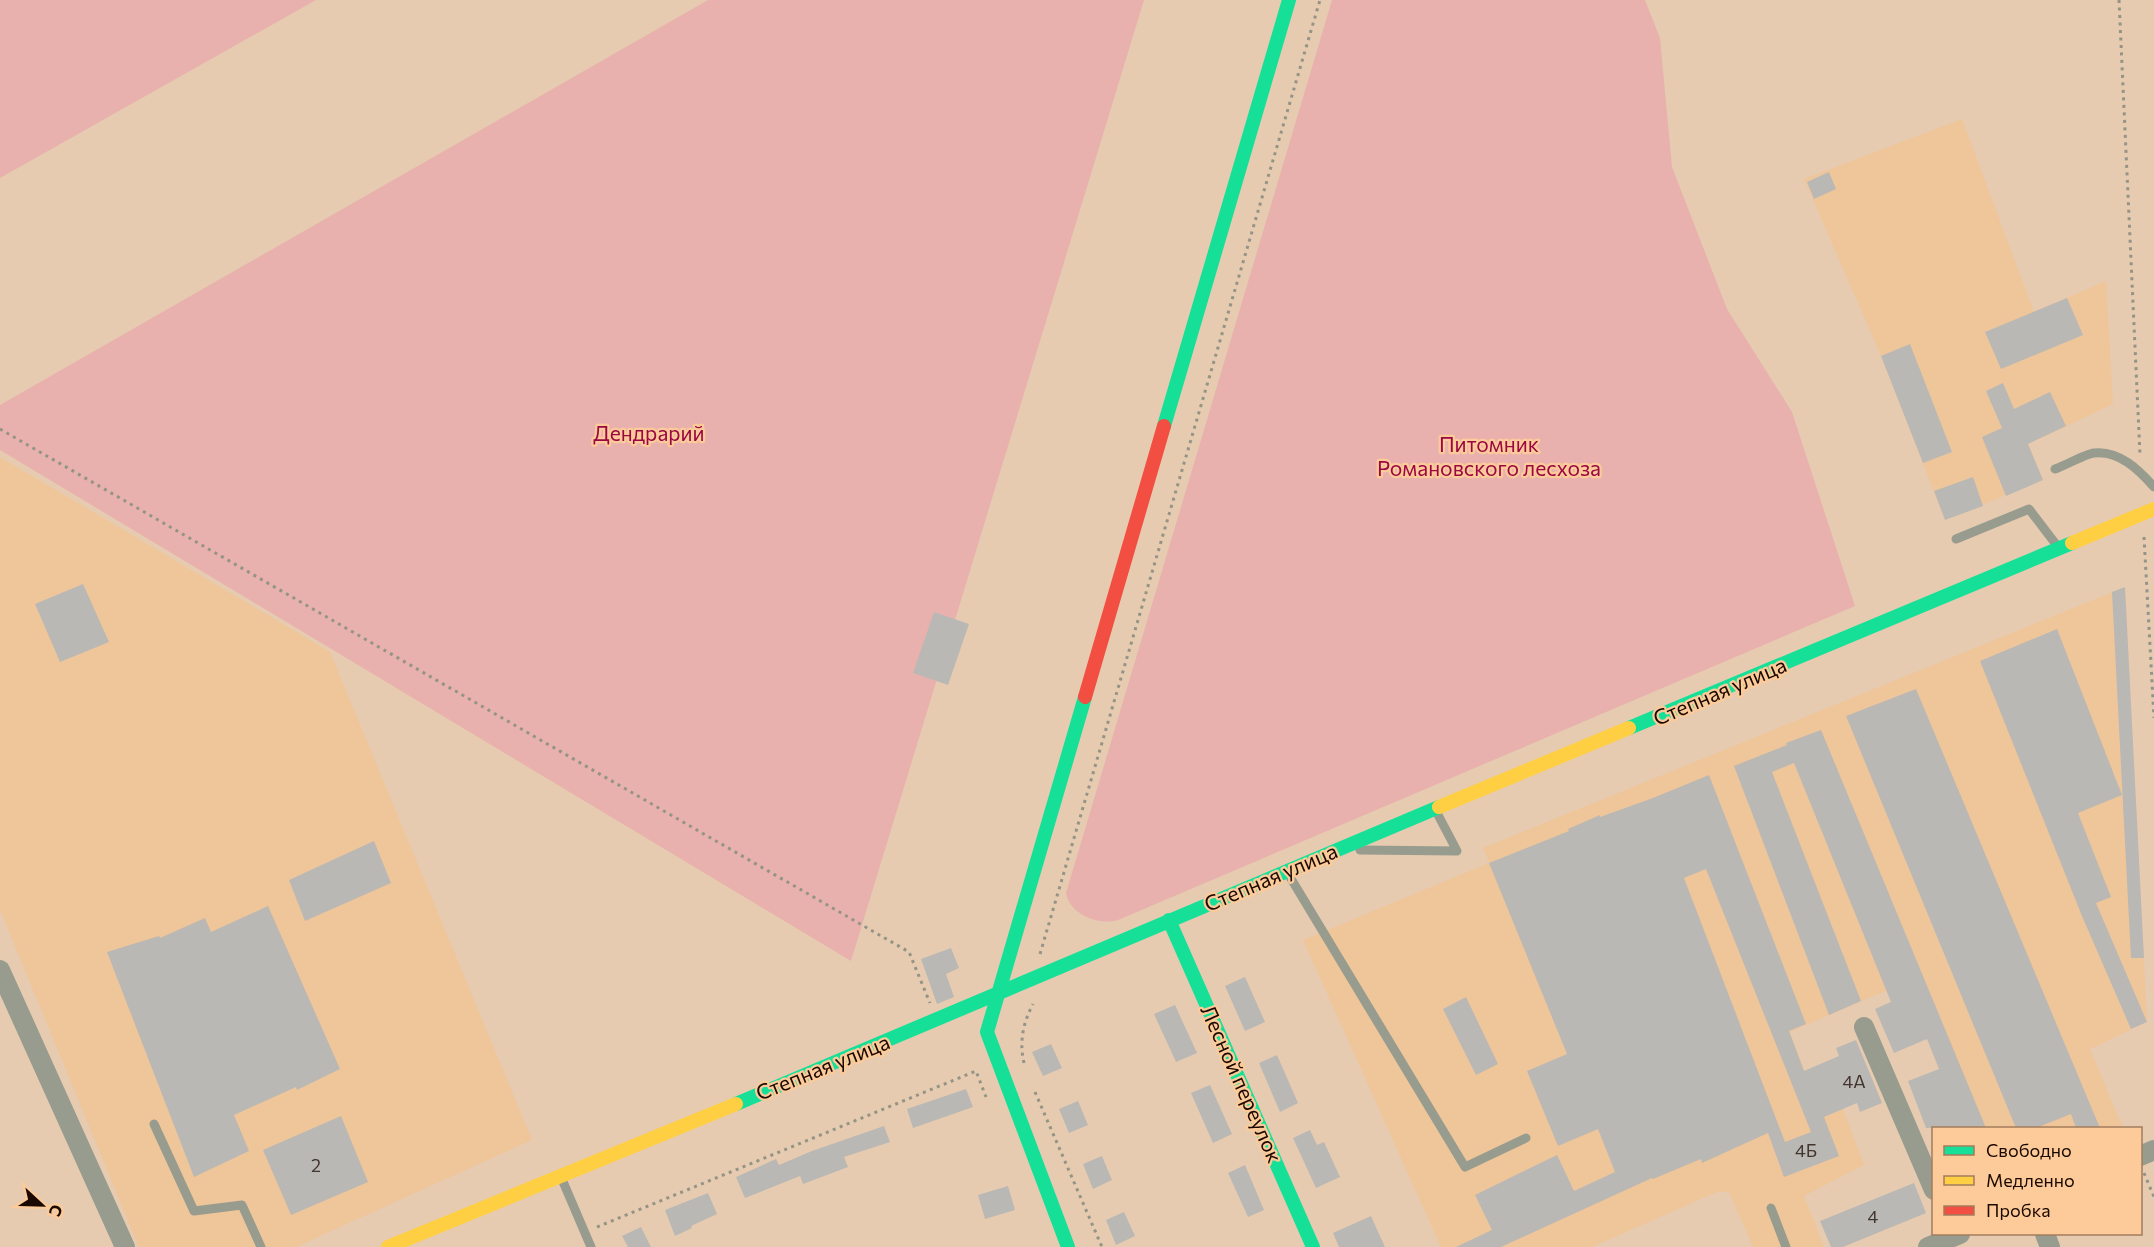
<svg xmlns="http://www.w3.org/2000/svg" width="2154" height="1247" viewBox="0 0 2154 1247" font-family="Commissioner,sans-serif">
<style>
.built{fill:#efc59a}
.green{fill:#e9b1ad}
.building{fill:#bab8b4;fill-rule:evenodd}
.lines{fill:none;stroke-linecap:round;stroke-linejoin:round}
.path{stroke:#949486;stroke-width:3;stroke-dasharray:3 4.5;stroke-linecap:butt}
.lane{stroke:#979c8e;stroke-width:9}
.street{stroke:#979c8e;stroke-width:20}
.fast{stroke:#16e098;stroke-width:14}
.slow{stroke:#ffcf43;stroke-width:14}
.jam{stroke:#f24e42;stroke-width:14}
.labels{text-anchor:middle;stroke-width:4.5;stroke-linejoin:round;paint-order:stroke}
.number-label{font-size:18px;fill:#42352d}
.park-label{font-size:21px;fill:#9a0744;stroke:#fdcb99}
.street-label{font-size:21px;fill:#1a0900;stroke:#fdcb99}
</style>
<rect width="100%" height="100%" fill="#e6cbb0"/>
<!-- built -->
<path class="built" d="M1962,119l72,193 72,-31 7,123 -74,35 -12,2 16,39 -98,40 -64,-164 -77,-177z
M0,457l330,195 202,488 -236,107h-157l-139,-337z
M2125,587l22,435 -57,27 33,79h-160l-59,-145 -114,49 29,77 21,-8 24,64 -60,31 20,51h-71l-24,-55h-12l-125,55h-151l-138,-307 186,-77 -6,-15z"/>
<!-- green -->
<path class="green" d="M0,0h316l-316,178z
M708,0h436l-293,961 -851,-511v-45z
M1332,0h313l15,38 12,129 55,142 65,103 63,194 -737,314c-19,6 -49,-6 -52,-27z"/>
<!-- building -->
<path class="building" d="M1829,172l7,17 -22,10 -7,-17z
M2067,298l16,37 -82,34 -16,-37z
M1910,344l42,108 -29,11 -42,-107z
M2003,383l11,26 36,-17 16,34 -38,18 15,36 -37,16 -24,-59 20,-9 -16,-37z
M1973,477l10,29 -38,14 -11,-29z
M83,584l26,58 -49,20 -25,-58z
M2125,587l19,371h-13l-19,-366z
M934,612l35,12 -21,61 -35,-12z
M2057,629l65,166 -44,18 33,84 -15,6 51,119 -16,7 -49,-113 -102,-255z
M1916,689l184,439h-24l-5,-14 -35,14h-20l-170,-412z
M1821,730l165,398h-60l-18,-47 31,-12 -12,-30 -33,14 -19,-44 16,-7 -97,-239 -22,9 89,229 -32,14 -95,-249 53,-21 -1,-2z
M1709,775l97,249 -17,7 15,40 35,-15 -3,-8 20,-8 26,63 -22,9 -3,-9 -33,14 15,39 -55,21 -16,-44 -66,30 -1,-4 -48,20 -1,-1 -151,69h-45l36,-17 -17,-35 82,-40 17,36 41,-19 -17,-43 -40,17 -31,-75 40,-17 -78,-191 80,-32 -1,-2 32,-14v2l53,-19zM1706,869l105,263 -26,10 -101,-264z
M374,841l17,42 -86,38 -16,-41z
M268,906l72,163 -43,21 -1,-3 -62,28 15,36 -55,26 -87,-225 52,-16 1,2 45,-20 6,14z
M951,948l8,20 -13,6 8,23 -17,7 -16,-45z
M1245,977l20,45 -20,9 -20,-45z
M1466,997l32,67 -22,11 -33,-66z
M1175,1005l22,48 -21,9 -22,-48z
M1051,1044l11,24 -19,8 -11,-24z
M1277,1055l21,48 -18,9 -21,-49z
M1210,1085l22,49 -19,9 -22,-50z
M966,1089l7,18 -60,21 -6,-19z
M1078,1101l10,24 -19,8 -10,-24z
M341,1116l27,66 -77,33 -28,-65z
M884,1126l6,16 -46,15 4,10 -45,17 -3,-8 -55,22 -9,-21 40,-18 3,6 33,-14z
M1310,1130l7,15 7,-3 16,35 -24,11 -23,-50z
M1102,1156l10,24 -19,9 -10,-25z
M1245,1165l19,45 -16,7 -20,-44z
M1914,1183l12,30 -83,34h-12l-11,-26z
M1008,1186l7,24 -30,9 -7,-24z
M708,1193l9,21 -26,12 1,2 -17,8 -10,-26z
M1124,1212l11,24 -19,9 -10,-25z
M1371,1216l14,31h-46l-6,-14z
M641,1227l10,20h-23l-6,-11z"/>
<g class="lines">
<!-- path -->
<path class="path" d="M2119,0l21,455
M0,429l909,523 21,51
M2144,537l10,181
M1040,954l280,-954
M1024,1063c-5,-21 -1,-40 9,-59
M1035,1092l67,155
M2144,1173l10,24
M597,1227l379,-156 10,26"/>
<!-- lane -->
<path class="lane" d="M2055,469c9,-3 30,-15 39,-16 25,-3 45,17 60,34
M1956,539l73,-30 29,38
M1360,850l97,1 -21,-40
M1287,872l178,295 61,-29
M154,1124l40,87 48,-6 19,42
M561,1177l30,70
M1771,1208l15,39"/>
<!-- street -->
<path class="street" d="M0,970l125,277
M1864,1027l70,163
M2140,1156l14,-6
M2045,1234l5,13
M1928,1247l32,-13"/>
<!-- fast -->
<path class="fast" d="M1164,426l125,-426
M1629,728l443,-185
M1169,920l144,327
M736,1104c235,-97 468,-199 703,-297
M1068,1247l-81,-215 98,-335"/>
<!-- slow -->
<path class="slow" d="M2072,543l82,-34
M1439,807l190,-79
M388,1247l348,-143"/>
<!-- jam -->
<path class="jam" d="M1085,697l79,-271"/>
</g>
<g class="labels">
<!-- number labels -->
<g class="number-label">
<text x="1854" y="1088">4А</text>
<text x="1806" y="1157">4Б</text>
<text x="316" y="1172">2</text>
<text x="1873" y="1223">4</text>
</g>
<!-- park labels -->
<g class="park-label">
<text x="649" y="441">Дендрарий</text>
<text x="1489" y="452">Питомник<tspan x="1489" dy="24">Романовского лесхоза</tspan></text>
</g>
<!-- street labels -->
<g class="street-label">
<text transform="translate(1720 692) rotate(-23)" y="7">Степная улица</text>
<text transform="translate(1271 878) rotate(-23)" y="7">Степная улица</text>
<text transform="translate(823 1068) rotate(-22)" y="7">Степная улица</text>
<text transform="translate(1241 1084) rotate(66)" y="7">Лесной переулок</text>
</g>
</g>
<!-- legend -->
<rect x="1932" y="1127" width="210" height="108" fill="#fdcb99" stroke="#a27d5c" stroke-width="1.5"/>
<rect x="1944" y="1146" width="30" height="9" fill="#16e098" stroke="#a27d5c" stroke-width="1.5"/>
<text x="1986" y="1157" font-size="18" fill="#1a0900">Свободно</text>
<rect x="1944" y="1176" width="30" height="9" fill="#ffcf43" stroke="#a27d5c" stroke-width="1.5"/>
<text x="1986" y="1187" font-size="18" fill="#1a0900">Медленно</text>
<rect x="1944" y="1206" width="30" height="9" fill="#f24e42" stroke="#a27d5c" stroke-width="1.5"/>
<text x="1986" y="1217" font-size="18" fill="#1a0900">Пробка</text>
<!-- north arrow -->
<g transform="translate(42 1205) rotate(112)" stroke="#fdcb99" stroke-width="4.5" paint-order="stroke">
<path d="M0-4.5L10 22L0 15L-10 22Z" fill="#1a0900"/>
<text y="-9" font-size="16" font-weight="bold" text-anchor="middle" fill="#1a0900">С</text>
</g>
</svg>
